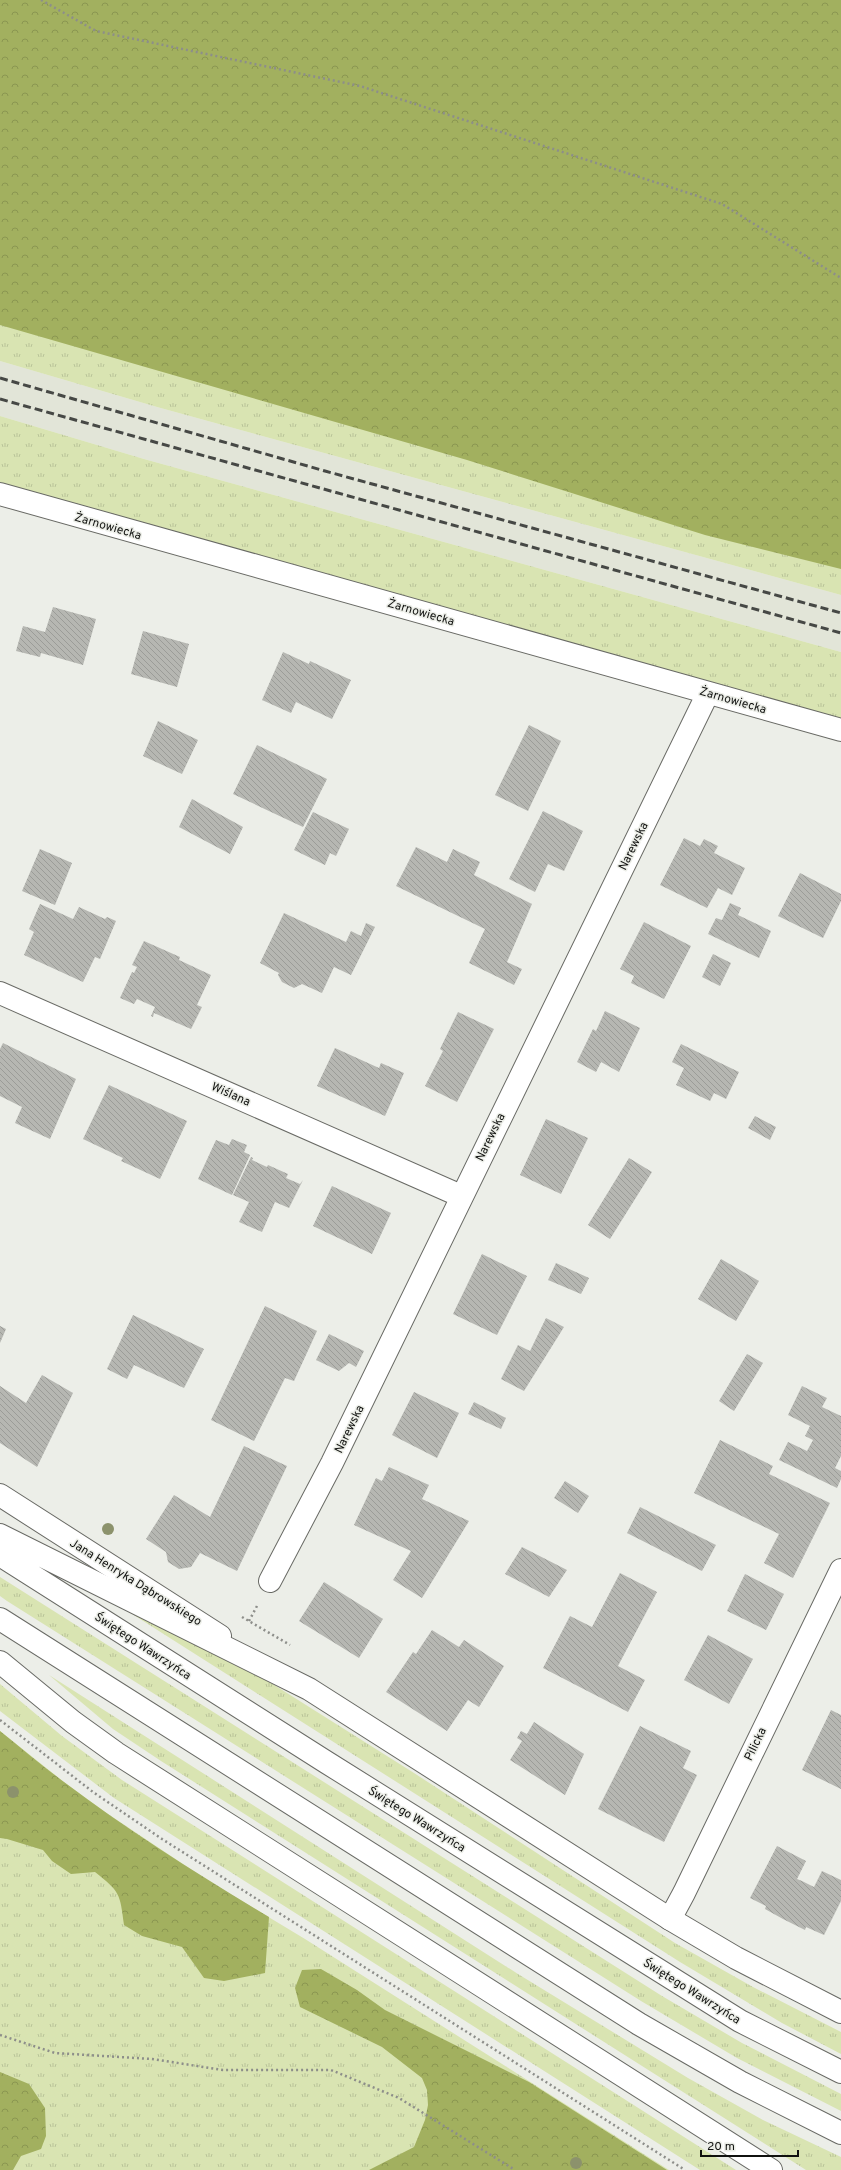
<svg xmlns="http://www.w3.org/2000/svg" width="841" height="2170" viewBox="0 0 841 2170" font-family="Overpass,sans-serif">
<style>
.built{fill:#e2e5d8}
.grass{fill:url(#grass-tufts)}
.forest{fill:url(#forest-crowns)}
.building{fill:url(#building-back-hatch)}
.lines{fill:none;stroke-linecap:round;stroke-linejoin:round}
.street-casing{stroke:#696a65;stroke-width:24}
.secondary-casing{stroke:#696a65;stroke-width:24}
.path{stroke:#8d8e8a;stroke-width:2.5;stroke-dasharray:2 3;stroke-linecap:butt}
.street{stroke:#fff;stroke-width:22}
.secondary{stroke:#fff;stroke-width:22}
.rail{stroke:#464845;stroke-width:3;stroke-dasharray:8 4;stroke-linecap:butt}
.tree{fill:#8c926c}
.labels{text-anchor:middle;stroke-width:3;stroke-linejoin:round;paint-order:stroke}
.street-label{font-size:12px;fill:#10110f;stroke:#eceee8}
</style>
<defs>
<pattern id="grass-tufts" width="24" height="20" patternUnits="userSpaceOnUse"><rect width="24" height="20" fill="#d9e4b2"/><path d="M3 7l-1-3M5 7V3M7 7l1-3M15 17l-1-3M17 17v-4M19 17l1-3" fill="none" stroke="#b9c398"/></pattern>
<pattern id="forest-crowns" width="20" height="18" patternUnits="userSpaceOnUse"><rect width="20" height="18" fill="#a2b05f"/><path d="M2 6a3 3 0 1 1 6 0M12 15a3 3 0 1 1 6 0" fill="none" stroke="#8a9651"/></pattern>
<pattern id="building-back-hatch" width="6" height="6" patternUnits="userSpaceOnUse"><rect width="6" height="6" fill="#b6b7b2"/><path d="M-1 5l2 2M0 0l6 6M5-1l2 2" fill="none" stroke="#9b9c98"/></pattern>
</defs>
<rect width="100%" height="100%" fill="#eceee8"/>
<!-- built -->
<path class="built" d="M0,361l157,46 684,188v57l-697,-193 -144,-43z"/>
<!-- grass -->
<path class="grass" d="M0,310l841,220v65l-684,-188 -157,-46z
M0,416l144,43 697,193v69l-841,-236z
M0,1577l662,419 80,47 99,51v17l-104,-53 -96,-57 -634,-400 -7,-5z
M132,1611l117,58 165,104 261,170 78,44 88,45v22l-59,-31 -102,-61 -551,-350z
M49,1675l469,299 170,104 75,42 78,37v13h-35l-645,-409 -48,-32z
M0,1684l62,52 60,44 614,390h-36l-586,-372 -114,-87z
M0,1731l64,51 41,30 99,66 101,61 364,231h-669z"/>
<!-- forest -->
<path class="forest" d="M0,0h841v569l-136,-34 -238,-75 -467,-135z
M0,1731c21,17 42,35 64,51 65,49 135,93 205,135l-4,56 -41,8 -20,-3 -22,-31 -40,-11 -18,-11c-4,-32 -4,-33 -29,-53l-24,2 -19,-13 -9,-11 -36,-11 -7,-1z
M321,1969l36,21 28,20 144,72 138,88h-298l45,-23 11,-27 3,-15 -1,-15 -5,-12 -40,-31 -82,-40 -5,-19 7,-18z
M0,2072l29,12 16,24 1,28 -5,13 -20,7 -8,14h-13z"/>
<!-- building -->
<path class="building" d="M53,607l43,12 -13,46 -42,-12 -1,4 -24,-6 7,-25 22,6z
M143,631l46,13 -12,43 -46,-13z
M283,652l26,12 1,-3 41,19 -19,39 -36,-17 -5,11 -29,-13z
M158,721l40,19 -16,34 -39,-18z
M529,725l32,16 -33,70 -33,-16z
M257,745l70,34 -24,48 -70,-33z
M192,799l51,28 -13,27 -51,-27z
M543,811l40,20 -19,40 -16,-7 -13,28 -26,-13z
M313,812l36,17 -13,27 -6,-3 -5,12 -31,-15z
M684,838l16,8 4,-7 14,7 -4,7 31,15 -13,27 -14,-7 -11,20 -47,-23z
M416,847l31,15 6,-13 27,13 -6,13 58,29 -25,58 15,7 -8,16 -45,-22 16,-34 -89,-43z
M40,849l32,14 -17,42 -33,-14z
M800,873l41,21v7l-18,37 -45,-22z
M730,903l11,5 -3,7 33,16 -12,27 -51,-24 8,-16 6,2z
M40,904l33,15 6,-12 26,12 2,-2 9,4 -16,38 -5,-2 -12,25 -59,-27 10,-23 -5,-3z
M284,913l62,29 5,-11 10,5 5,-13 9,4 -24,48 -17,-8 -12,26 -20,-9 -8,4 -12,-6 -4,-7 1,-2 -19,-10z
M644,922l47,24 -27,53 -33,-16 3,-7 -14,-7z
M144,941l36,16 -1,3 32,15 -14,30 5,2 -11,22 -37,-16 -1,4 -2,-1 4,-9 -18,-8 -3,5 -14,-6 12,-26 2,1 3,-6 -5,-2z
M713,954l18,9 -11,23 -18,-9z
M605,1011l35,17 -21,44 -18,-10 -5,10 -19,-10 16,-33 3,2z
M458,1012l36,17 -37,73 -32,-16 18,-35 -3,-2z
M3,1043l73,36 -26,60 -35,-16 7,-16 -22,-11v-47z
M681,1044l58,28 -13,27 -12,-6 -4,8 -34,-16 8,-17 -12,-6z
M335,1048l44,20 2,-5 23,10 -19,43 -68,-30z
M109,1085l78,36 -27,58 -39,-18 2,-3 -40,-19z
M755,1116l21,11 -6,13 -22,-12z
M546,1119l42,19 -27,56 -41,-19z
M232,1139l15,6 -3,7 6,3 -18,40 -34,-16 18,-39 13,5z
M251,1157l2,1 -1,2 15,7 1,-2 20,9 -2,4 14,6 3,-4 -14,28 -14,-6 -13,30 -23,-10 10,-20 -16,-7z
M629,1158l23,14 -42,67 -22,-14z
M332,1186l59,27 -19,41 -59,-28z
M482,1254l45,22 -30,59 -44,-21z
M721,1259l38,22 -23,40 -38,-22z
M556,1263l33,15 -8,16 -33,-14z
M265,1306l52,25 -23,50 -9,-3 -31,63 -43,-21z
M133,1315l71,34 -20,39 -50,-23 -7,14 -20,-10z
M546,1318l18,9 -40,64 -23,-12 17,-34 12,6z
M0,1326l6,3 -6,14z
M329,1334l35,17 -8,16 -7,-4 -10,8 -23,-11z
M747,1354l16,9 -29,48 -15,-10z
M42,1375l31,18 -36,74 -37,-24v-57l26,17z
M802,1386l25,12 -5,9 19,9v40l-6,12 6,3v8l-4,9 -58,-28 9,-18 19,9 6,-11 -8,-4 5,-10 -22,-11z
M414,1392l45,21 -22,45 -45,-23z
M474,1402l32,16 -5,11 -33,-15z
M720,1440l53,26 -4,8 61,29 -37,75 -29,-15 15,-29 -85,-41z
M244,1446l43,20 -50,105 -37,-18 -9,14 -12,2 -11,-7 -2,-10 -20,-13 28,-44 36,22z
M389,1467l40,18 -7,14 47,22 -47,77 -29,-18 18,-29 -57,-26 22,-47 6,3z
M565,1481l24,15 -11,17 -24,-15z
M640,1507l76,38 -14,26 -75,-38z
M522,1547l45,23 -18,27 -44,-23z
M620,1573l37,19 -39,74 27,14 -17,32 -85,-44 27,-52 22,11z
M745,1574l39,20 -18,36 -39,-19z
M324,1582l59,37 -24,39 -60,-37z
M432,1630l27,17 5,-7 40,26 -25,41 -11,-7 -21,31 -61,-39 27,-40 3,2z
M708,1635l45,24 -24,45 -45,-24z
M831,1710l10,5v74l-39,-19z
M534,1722l50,32 -19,41 -55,-35 12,-19 -5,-3 4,-7 6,3z
M640,1726l51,25 -8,17 14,7 -33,67 -66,-33z
M777,1846l29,15 -9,18 5,2 12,6 8,-16 19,9v21l-17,34 -18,-8 -1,3 -22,-11 -18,-10 1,-3 -16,-8z"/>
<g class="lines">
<defs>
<path id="street" d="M0,494l841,236
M0,993l461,203
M0,1495l220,141
M270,1581l62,-118 376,-770
M670,1919l14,-26 157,-323"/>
<path id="secondary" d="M0,1535l309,154 361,230 66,39 105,54
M0,1555l326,207 414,259 101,51
M0,1619l639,405 101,58 101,51
M0,1662l73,60 43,31 655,417"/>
</defs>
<!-- street casing -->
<use href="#street" class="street-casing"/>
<!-- secondary casing -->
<use href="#secondary" class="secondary-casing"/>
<!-- path -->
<path class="path" d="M41,0l55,31 264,55 362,118 119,74
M242,1617l48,28
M249,1621l8,-15
M0,1720l93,72 69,47 523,331
M0,2035l55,18 97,6 71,11h108l68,28 116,72"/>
<!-- street -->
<use href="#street" class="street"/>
<!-- secondary -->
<use href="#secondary" class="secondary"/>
<!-- rail -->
<path class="rail" d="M0,378l325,93 516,142
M0,399l841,234"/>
</g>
<!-- trees -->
<g class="tree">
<circle cx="108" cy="1529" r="6"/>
<circle cx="13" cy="1792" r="6"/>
<circle cx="576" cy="2163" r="6"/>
</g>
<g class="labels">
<!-- street labels -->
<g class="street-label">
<text transform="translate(108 526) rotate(16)" y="4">Żarnowiecka</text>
<text transform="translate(421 612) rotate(16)" y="4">Żarnowiecka</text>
<text transform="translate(733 700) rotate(16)" y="4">Żarnowiecka</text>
<text transform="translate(633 846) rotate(-64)" y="4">Narewska</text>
<text transform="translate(231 1094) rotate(24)" y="4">Wiślana</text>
<text transform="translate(490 1137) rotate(-64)" y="4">Narewska</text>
<text transform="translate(349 1429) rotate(-64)" y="4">Narewska</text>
<text transform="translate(136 1582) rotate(32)" y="4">Jana Henryka Dąbrowskiego</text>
<text transform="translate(143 1646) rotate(33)" y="4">Świętego Wawrzyńca</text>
<text transform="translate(755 1744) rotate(-64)" y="4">Pilicka</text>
<text transform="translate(417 1819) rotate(32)" y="4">Świętego Wawrzyńca</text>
<text transform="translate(692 1991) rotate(32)" y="4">Świętego Wawrzyńca</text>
</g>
</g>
<!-- scale -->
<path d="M701 2150v6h97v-6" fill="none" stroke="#10110f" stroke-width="2"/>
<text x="707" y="2150" font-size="12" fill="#10110f" stroke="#eceee8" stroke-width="3" paint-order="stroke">20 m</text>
</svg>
